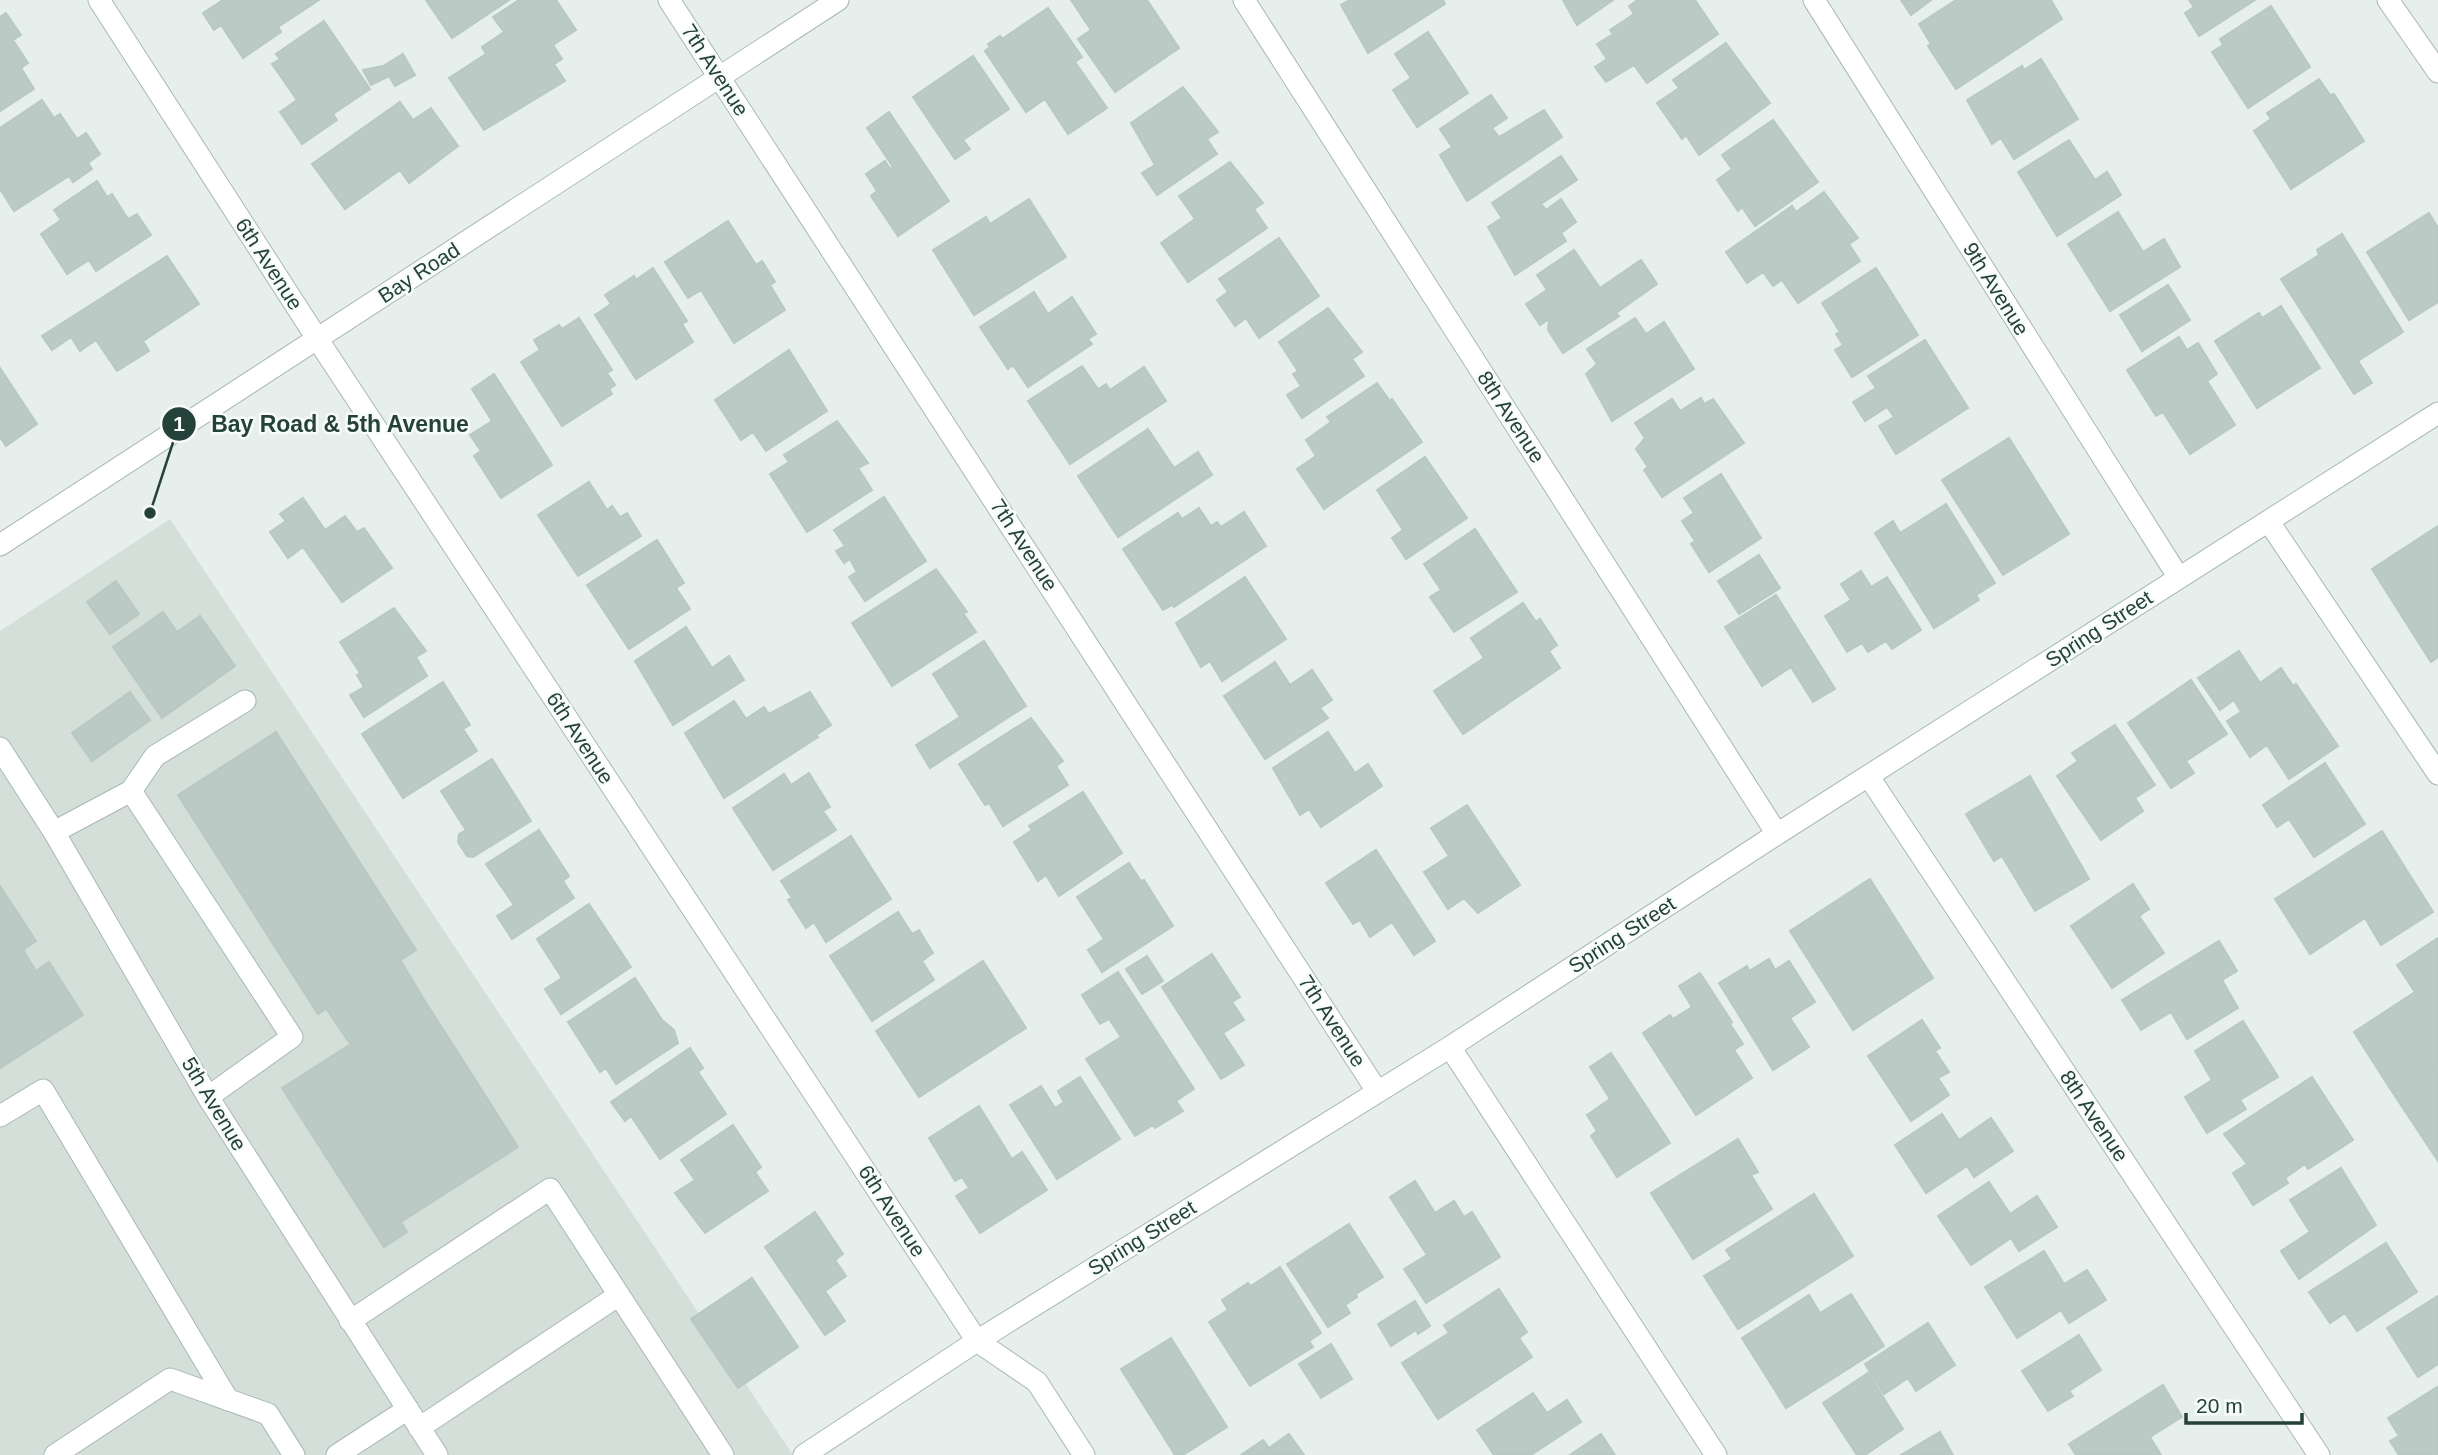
<svg xmlns="http://www.w3.org/2000/svg" width="2438" height="1455" viewBox="0 0 2438 1455" font-family="Helvetica,sans-serif">
<style>
.built{fill:#d4dfda}
.building{fill:#bbcac4;stroke:#b8c9c2;stroke-width:2}
.lines{fill:none;stroke-linecap:round;stroke-linejoin:round}
.minor-casing{stroke:#a8b8b2;stroke-width:23}
.minor{stroke:#fff;stroke-width:21}
.labels{text-anchor:middle;stroke-width:5;stroke-linejoin:round;paint-order:stroke}
.street-label{font-size:21px;fill:#24423a;stroke:#f7fbf9}
.leader{fill:none;stroke:#24423a;stroke-width:2.5}
.callout-dot{fill:#24423a;stroke:#f7fbf9;stroke-width:2.5}
.mark-label{font-size:21px;text-anchor:middle;font-weight:bold;fill:#fff}
.callout-label{font-size:23px;text-anchor:middle;font-weight:bold;fill:#24423a;stroke:#f7fbf9;stroke-width:5;stroke-linejoin:round;paint-order:stroke}
</style>
<rect width="100%" height="100%" fill="#e6efeb"/>
<!-- built -->
<path class="built" d="M170,519l623,936h-793v-824z"/>
<!-- building -->
<path class="building" d="M223,0h96l-41,27 3,5 -38,26 -22,-33 -7,5 -11,-17z
M426,0h83l-57,38z
M519,0h37l20,30 -23,15 9,14 -8,5 11,17 -81,49 -35,-52 37,-24 -4,-7 22,-15 -11,-15z
M1071,0h76l32,48 -64,44 -37,-53 13,-9z
M1350,0h93l2,4 -77,49 -27,-48z
M1563,0h50l-36,25z
M1638,0h57l23,34 -71,49 -13,-18 -28,17 -11,-15 12,-8 -10,-15 16,-10 -3,-4 24,-16 -5,-8z
M1901,0h30l-20,15z
M1956,0h95l11,19 -106,70 -28,-43 3,-2 -12,-20z
M2189,0h66l-56,36 -14,-23 9,-6z
M2271,6l39,61 -62,41 -36,-56 11,-7 -3,-6z
M1048,8l34,49 -7,5 32,46 -39,26 -23,-35 -19,13 -41,-61 5,-4 -2,-3 12,-8 2,3z
M6,13l15,22 -8,5 15,23 -7,5 13,21 -34,22v-94z
M324,21l46,68 -37,25 4,6 -35,24 -22,-32 17,-12 -25,-36 8,-5 -4,-5z
M1428,32l40,61 -51,34 -24,-37 18,-12 -16,-24z
M1726,43l44,60 -71,52 -13,-20 -4,4 -25,-36 22,-15 -6,-8z
M403,54l12,21 -20,11 -6,-10 -18,9 -8,-15 20,-4z
M973,56l36,53 -46,31 7,9 -15,10 -42,-62z
M2041,59l37,60 -64,40 -13,-21 -9,6 -25,-44 55,-34 2,4z
M2319,79l11,16 4,-1 30,47 -73,48 -37,-58 17,-12 -4,-6z
M1183,87l35,45 -11,7 10,15 -60,41 -15,-22 13,-8 -24,-42z
M1491,95l16,23 -15,10 7,9 45,-27 18,27 -95,64 -27,-46 12,-8 -12,-18z
M42,100l12,18 6,-4 17,25 9,-6 14,21 -12,9 4,6 -19,13 -4,-6 -55,35 -14,-22v-61z
M400,102l13,18 18,-12 27,38 -49,37 -9,-13 -55,39 -33,-45z
M889,112l60,89 -51,35 -27,-40 6,-5 -11,-17 19,-13 5,8 3,-2 -26,-39z
M1773,120l45,62 -63,44 -13,-19 -4,4 -21,-31 15,-11 -10,-14z
M2069,140l26,40 12,-8 14,23 -64,41 -39,-64z
M1561,156l16,24 -36,24 5,6 15,-11 15,23 -15,11 5,8 -51,34 -27,-48 14,-9 -10,-15z
M1230,162l33,41 -9,6 13,19 -79,54 -27,-39 34,-24 -16,-23z
M97,181l10,16 5,-3 16,25 9,-5 14,21 -55,36 -7,-11 -22,14 -26,-40 20,-14 -7,-10z
M1824,192l34,46 -9,6 11,17 -62,42 -16,-23 -9,6 -10,-14 -16,11 -21,-31 66,-46 4,6z
M1029,199l37,58 -92,58 -41,-65 53,-33 4,7z
M2118,212l25,40 21,-13 16,28 -70,44 -42,-67z
M2429,213l9,15v74l-29,18 -42,-68z
M728,221l28,44 6,-4 13,21 -5,3 15,25 -51,33 -33,-53 -13,8 -23,-36z
M2342,234l61,98 -45,29 14,22 -18,11 -73,-115 38,-24 -2,-5z
M1279,238l40,58 -60,42 -13,-20 -11,8 -18,-26 11,-8 -9,-13z
M1574,250l26,38 41,-28 16,24 -41,29 3,3 -56,37 -15,-23 1,-11 -9,6 -14,-21 21,-14 -10,-15z
M167,256l32,48 -56,37 6,10 -32,20 -21,-31 -16,11 -9,-14 -19,13 -10,-14z
M653,268l34,53 -5,3 11,18 -57,37 -41,-64 16,-11 -6,-9 29,-19 2,4z
M1876,268l42,67 -66,42 -17,-27 8,-5 -7,-11 4,-2 -18,-29z
M2168,285l22,35 -48,31 -22,-36z
M1034,292l14,22 24,-17 24,37 -8,5 4,5 -64,43 -15,-22 -5,4 -28,-42z
M2281,306l39,62 -63,40 -42,-67 44,-28 3,5z
M1328,308l34,44 -10,7 12,17 -62,42 -15,-23 14,-9 -8,-12 5,-3 -19,-29z
M579,318l33,52 -5,3 8,12 -6,4 3,5 -50,32 -41,-64 19,-12 -6,-10 25,-15 3,4z
M1635,318l11,16 18,-12 30,47 -82,52 -26,-47 11,-10 -10,-15z
M2179,337l8,13 11,-7 19,31 -10,7 28,44 -45,29 -27,-42 -7,4 -29,-46z
M1925,340l43,68 -72,46 -17,-28 15,-9 -7,-10 -22,14 -12,-19 23,-14 -8,-12z
M789,350l38,61 -61,40 -13,-19 -12,8 -26,-40z
M1082,366l16,23 8,-5 4,6 34,-23 22,34 -96,63 -42,-63z
M0,368l37,56 -31,22 -6,-9z
M494,374l58,91 -51,33 -27,-42 7,-5 -11,-16 22,-14 -20,-32z
M1377,383l13,18 2,-2 30,43 -98,67 -27,-40 19,-13 -10,-16 25,-18 -4,-5z
M1701,398l3,6 9,-5 31,44 -82,54 -18,-27 4,-3 -12,-18 9,-11 -10,-15 37,-24 8,12z
M837,421l31,42 -10,5 14,22 -65,42 -37,-58 19,-12 -5,-7z
M1148,429l26,39 24,-16 14,23 -94,62 -40,-61z
M2009,438l60,96 -66,41 -61,-95z
M1425,457l42,61 -61,41 -14,-21 11,-8 -26,-40z
M1721,474l40,64 -52,34 -18,-28 4,-3 -13,-20 12,-8 -10,-15z
M589,482l18,28 5,-4 8,11 7,-4 14,23 -63,40 -40,-61z
M884,497l42,64 -61,40 -16,-24 8,-5 -7,-13 -6,4 -8,-12 9,-5 -11,-16z
M303,498l22,32 20,-14 12,16 7,-4 28,40 -50,34 -39,-55 -15,11 -18,-26 16,-11 -6,-7z
M1946,504l49,79 -19,12 3,5 -45,28 -59,-95 18,-12 7,12z
M1199,508l12,18 6,-4 4,5 23,-15 22,34 -92,61 -2,-2 -9,5 -40,-61 55,-36 4,6z
M2438,526v131l-7,5 -59,-93z
M1475,529l42,63 -63,40 -24,-35 11,-7 -17,-26z
M657,540l27,43 -8,5 14,21 -61,40 -42,-64z
M1759,555l21,33 -41,26 -21,-33z
M936,569l31,43 -4,1 13,19 -84,54 -40,-63z
M1861,571l10,16 16,-10 34,53 -29,19 -6,-8 -18,11 -6,-9 -15,9 -22,-36 26,-16 -10,-16z
M1245,577l41,62 -64,42 -12,-20 -9,6 -25,-44z
M116,581l23,33 -29,20 -23,-32z
M1776,595l59,94 -22,13 -22,-35 -29,19 -37,-59z
M1523,603l13,19 4,-3 17,26 -8,6 11,17 -97,66 -29,-43 50,-33 -13,-20z
M394,608l32,43 -10,6 11,19 -63,41 -14,-22 14,-8 -7,-12 3,-2 -20,-31z
M163,612l14,20 23,-16 35,50 -73,52 -49,-71z
M686,627l26,41 17,-12 15,24 -71,45 -38,-64z
M984,641l42,65 -96,62 -14,-23 44,-28 -27,-43z
M2239,651l21,32 21,-15 12,18 3,-2 42,62 -49,33 -22,-34 -17,12 -23,-36 14,-9 -7,-12 -14,10 -22,-32z
M1275,662l15,23 22,-15 20,30 -12,8 8,10 -63,41 -41,-63z
M2191,680l36,54 -41,27 8,12 -23,15 -43,-65z
M443,682l27,43 -7,4 14,22 -74,47 -41,-64z
M130,692l20,28 -58,41 -20,-28z
M810,692l21,33 -15,10 2,2 -94,61 -39,-65 49,-32 12,18 18,-12 5,7z
M1031,718l32,43 -7,5 12,19 -65,41 -14,-23 -4,2 -26,-41z
M2115,725l40,60 -20,13 8,13 -42,29 -44,-64 21,-15 -6,-8z
M276,732l140,218 -98,64 -140,-219z
M1328,732l27,41 13,-9 14,22 -61,41 -12,-18 -9,6 -27,-47z
M492,759l39,62 -58,36 -6,-1 -9,-14 1,-8 7,-4 -25,-39z
M2325,763l40,61 -51,33 -25,-38 -12,8 -14,-22z
M809,773l21,34 -7,4 13,19 -63,40 -40,-62 51,-34 7,11z
M2030,776l59,103 -54,32 -33,-55 -8,5 -28,-47z
M1083,792l39,61 -63,43 -13,-21 -8,6 -24,-39 18,-12 -3,-4z
M1467,805l53,80 -42,28 -14,-15 -16,11 -24,-37 25,-16 -18,-28z
M539,830l30,46 -6,5 11,17 -62,41 -15,-23 17,-11 -28,-41z
M2382,831l51,81 -52,33 -16,-27 -55,36 -35,-55z
M851,836l40,63 -65,43 -12,-20 -8,6 -18,-28 4,-2 -11,-17z
M1376,850l59,91 -21,14 -22,-33 -22,15 -10,-17 -7,4 -27,-41z
M1129,863l12,18 3,-1 29,46 -71,46 -14,-22 16,-11 -27,-42z
M1870,879l63,99 -80,52 -63,-99z
M2133,884l16,25 -10,7 25,37 -52,35 -41,-62z
M0,886l36,55 -13,9 13,21 13,-9 34,53 -83,53z
M589,904l42,63 -70,47 -16,-25 17,-11 -25,-39z
M898,912l14,22 7,-4 14,23 -11,8 12,19 -62,41 -42,-65z
M2438,938v126l-45,29 -39,-61 61,-40 -18,-27z
M2219,941l18,30 -15,9 16,28 -51,31 -16,-27 -30,18 -19,-30z
M1212,954l28,43 -8,5 12,18 -21,13 21,32 -23,14 -59,-92z
M1147,956l16,25 -21,13 -16,-25z
M1769,959l6,11 14,-9 26,41 -25,16 19,29 -36,23 -54,-87 28,-17 2,5z
M401,961l22,37 -73,46 -24,-36z
M983,961l43,67 -107,69 -43,-66z
M1118,972l76,117 -18,12 7,10 -28,17 -2,-3 -18,11 -49,-77 35,-22 -12,-18 -9,5 -18,-29z
M1700,973l32,49 -2,2 13,20 -9,6 18,28 -56,37 -53,-82 27,-18 3,4 19,-12 -13,-21z
M635,978l27,42 12,10 4,13 -62,41 -10,-16 -6,4 -32,-50z
M423,998l95,149 -117,75 6,10 -23,15 -102,-159z
M1922,1020l18,28 -5,3 14,21 -11,6 11,17 -38,26 -43,-65z
M2243,1021l35,56 -38,23 6,9 -39,24 -22,-36 27,-17 -17,-29z
M690,1048l13,20 -5,4 28,42 -66,45 -29,-43 -6,5 -14,-19z
M1611,1053l59,90 -53,34 -26,-41 6,-5 -10,-16 23,-16 -20,-32z
M2438,1064v97l-45,-68z
M1080,1077l40,62 -63,40 -47,-74 31,-19 14,22 9,-6 -6,-11z
M2312,1077l41,63 -45,29 -3,-5 -20,14 3,5 -35,22 -20,-32 14,-9 -23,-30z
M979,1106l33,53 10,-7 25,38 -67,43 -24,-37 13,-8 -7,-11 -7,4 -26,-43z
M1942,1114l17,26 32,-22 22,33 -39,26 -7,-11 -41,27 -31,-48z
M733,1125l28,42 -6,5 13,19 -63,42 -30,-40 20,-13 -14,-20z
M1738,1139l20,33 -7,3 21,34 -79,50 -42,-66z
M2341,1168l35,57 -77,54 -18,-28 29,-19 -20,-32z
M1415,1181l20,32 19,-12 10,16 8,-5 28,45 -74,46 -22,-34 23,-14 -37,-58z
M1989,1182l21,32 27,-18 20,31 -38,24 -8,-13 -40,27 -33,-49z
M1814,1194l39,62 -115,73 -34,-53 28,-17 -6,-9z
M815,1212l28,42 -8,6 11,16 -21,15 20,30 -20,14 -60,-88z
M1349,1224l34,53 -27,17 1,3 -12,8 5,8 -22,14 -41,-63z
M2386,1243l31,49 -60,39 -12,-18 -15,10 -21,-31z
M2044,1251l20,33 23,-14 19,30 -37,23 -8,-13 -44,28 -32,-51z
M1280,1267l41,66 -12,8 4,6 -63,39 -41,-64 19,-12 -6,-10 26,-17 3,3z
M752,1278l46,69 -60,41 -47,-69z
M1499,1289l28,43 -8,6 13,19 -94,62 -36,-56 47,-30 -5,-8z
M1851,1294l33,52 -98,62 -44,-70 67,-43 11,18z
M2438,1296v68l-20,13 -31,-49z
M1415,1301l15,25 -12,8 -2,-4 -25,16 -13,-22z
M1928,1323l27,42 -39,26 -8,-13 -24,16 -19,-30z
M2079,1335l22,35 -32,21 4,5 -25,15 -26,-40z
M1171,1338l56,89 -44,28h-8l-54,-86z
M1331,1344l21,35 -31,19 -22,-34z
M1868,1373l35,56 -38,26h-8l-34,-52z
M2163,1385l19,32 -32,20 11,18h-85l-7,-11z
M2437,1387l1,68h-39l-9,-14 9,-5 -11,-18z
M1533,1393l14,20 20,-13 14,22 -50,33h-37l-17,-25z
M1940,1432l13,23h-52z
M1289,1434l15,21h-63l22,-15 6,8z
M1601,1434l14,21h-45z"/>
<g class="lines">
<defs>
<path id="minor" d="M99,0l219,340 659,1001 60,41 47,73
M669,0l708,1091
M1244,0l533,834
M1814,0l365,578
M2388,0l50,72
M2269,522l169,252
M0,545l838,-545
M0,748l54,84 154,265 229,358
M1869,777l450,678
M131,791l161,246 -84,60
M54,832l77,-41 24,-35 90,-55
M1450,1047l266,408
M0,1116l43,-26 185,310
M350,1321l200,-132 173,266
M419,1428l200,-133
M55,1455l115,-76 98,35 26,41
M337,1455l71,-46
M804,1455l173,-114 473,-294 327,-213 661,-421"/>
</defs>
<!-- minor casing -->
<use href="#minor" class="minor-casing"/>
<!-- minor -->
<use href="#minor" class="minor"/>
</g>
<g class="labels">
<!-- street labels -->
<g class="street-label">
<text transform="translate(715 70) rotate(57)" y="7">7th Avenue</text>
<text transform="translate(269 264) rotate(57)" y="7">6th Avenue</text>
<text transform="translate(419 273) rotate(-33)" y="7">Bay Road</text>
<text transform="translate(1996 289) rotate(58)" y="7">9th Avenue</text>
<text transform="translate(1511 417) rotate(57)" y="7">8th Avenue</text>
<text transform="translate(1024 545) rotate(57)" y="7">7th Avenue</text>
<text transform="translate(2099 629) rotate(-33)" y="7">Spring Street</text>
<text transform="translate(580 738) rotate(57)" y="7">6th Avenue</text>
<text transform="translate(1622 935) rotate(-33)" y="7">Spring Street</text>
<text transform="translate(1332 1021) rotate(57)" y="7">7th Avenue</text>
<text transform="translate(214 1104) rotate(59)" y="7">5th Avenue</text>
<text transform="translate(2094 1116) rotate(56)" y="7">8th Avenue</text>
<text transform="translate(892 1211) rotate(57)" y="7">6th Avenue</text>
<text transform="translate(1142 1238) rotate(-32)" y="7">Spring Street</text>
</g>
</g>
<!-- callouts -->
<path class="leader" d="M150 513L179 424"/>
<g class="callout-dot">
<circle cx="150" cy="513" r="7"/>
<circle cx="179" cy="424" r="18"/>
</g>
<g class="mark-label">
<text x="179" y="431">1</text>
</g>
<g class="callout-label">
<text x="340" y="432">Bay Road &amp; 5th Avenue</text>
</g>
<!-- scale -->
<path d="M2186 1413v10h116v-10" fill="none" stroke="#24423a" stroke-width="3.5"/>
<text x="2196" y="1413" font-size="21" fill="#24423a" stroke="#f7fbf9" stroke-width="5" paint-order="stroke">20 m</text>
</svg>
